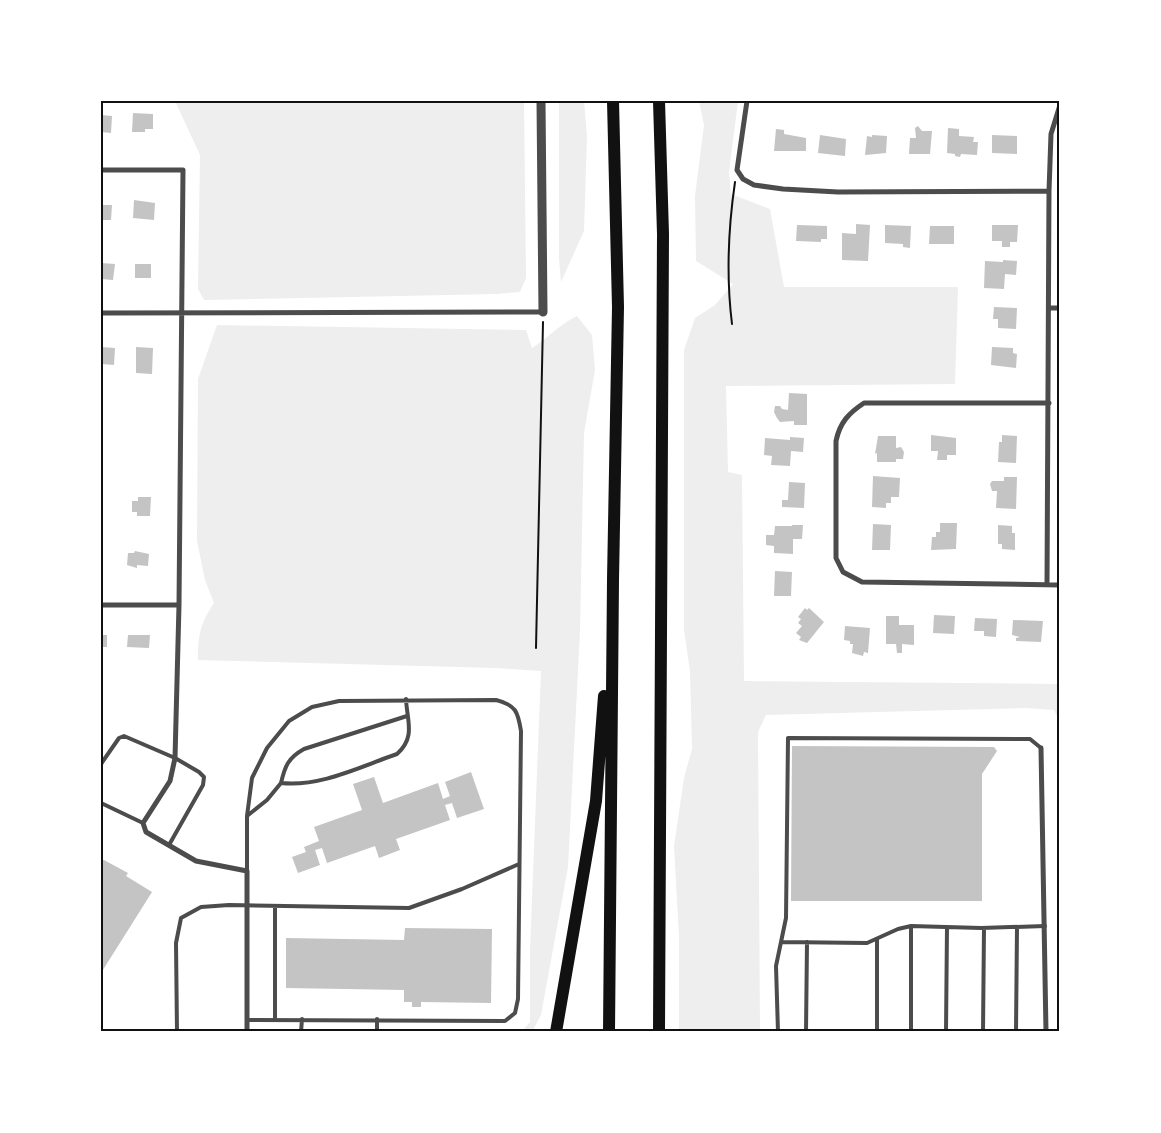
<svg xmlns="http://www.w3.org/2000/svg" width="1161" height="1133" viewBox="0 0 1161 1133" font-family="'Exo 2',sans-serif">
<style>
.green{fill:#eee}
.building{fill:#c4c4c4}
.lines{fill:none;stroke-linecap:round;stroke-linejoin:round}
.path{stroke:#111;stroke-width:2}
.service{stroke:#4c4c4c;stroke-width:4}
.minor{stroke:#4c4c4c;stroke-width:5}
.tertiary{stroke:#4c4c4c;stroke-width:9}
.motorway{stroke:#111;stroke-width:12}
.neatline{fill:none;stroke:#111;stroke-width:2}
</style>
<rect width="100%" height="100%" fill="#fff"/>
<!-- green -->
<path class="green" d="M175,101h349l2,177 -6,14 -23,2 -293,6 -6,-11 2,-134z
M559,101h25l3,35 -3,95 -23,51 -2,-23z
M699,101h39l-9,71 2,22 39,15 14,78h174l-3,97 -229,2 2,86 14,3 2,206 316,3v38l-6,-12 -28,-2 -260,7 -8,17 2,300h-81v-95l-5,-91 10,-68 8,-29 -2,-78 -6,-41v-280l11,-32 20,-13 18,-21 -37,-23 -1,-65 9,-71z
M577,316l15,19 3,35 -11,63 -4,198 -12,236 -27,148 -9,17h-31l23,-3 6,-7v-72l11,-279 -45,-3 -298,-8c0,-25 2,-36 16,-57l-9,-23 -8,-39 1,-162 19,-54 309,5 6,18c16,-10 28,-24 45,-32z"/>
<!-- building -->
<path class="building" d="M133,113l20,1v15h-8v3h-13z
M101,115l11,1 -1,17 -10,-1z
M918,126l4,5h10l-2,23h-21l1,-16h6l-1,-10z
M948,128l11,1v7l15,1 -1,5h5l-1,13 -16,-1 -1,3 -5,-1v-2l-8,-1z
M776,129l8,1v4l22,4v13h-32z
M820,135l26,4 -1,17 -27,-3z
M872,135l15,1 -1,17 -21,2 2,-19 5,1z
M992,135l25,1v18l-25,-1z
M134,200l21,3 -1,17 -21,-2z
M101,205h11l-1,15h-10z
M856,224l14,1 -2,36 -26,-1v-27l14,1z
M797,225l30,1v13h-6v3l-25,-1z
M885,225l26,1 -1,22 -7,-1v-3l-18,-1z
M992,225h26l-1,17h-7v5h-8v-6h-10z
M930,226h24v18h-25z
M1003,260l14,1 -1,14 -11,-1 -1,15 -20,-1 1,-27 18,1z
M101,263l14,1 -2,16 -12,-1z
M135,264h16v14h-16z
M994,307l23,1 -1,21 -18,-1v-9h-5z
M101,347l14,1 -1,17 -13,-1z
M136,347l17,1 -1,26 -16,-1z
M992,347l21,1v5l4,1 -1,14 -25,-3z
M789,393l18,1v31h-13v-4l-14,1 -3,-4 -3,-6 1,-6h5l2,3 6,1z
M931,435l25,3v17h-9v5h-10l1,-9h-7z
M1002,435l15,1 -1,27 -18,-1 1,-20h3z
M878,436h18v12l5,-1 3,5 -1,7h-7v3h-19v-9l-2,1z
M790,437l14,1 -1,14 -12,-1 -1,15 -19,-1 1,-9 -8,-1 1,-17 25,2z
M873,476l27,2 -1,19h-8v6h-5v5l-14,-1z
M1004,477h13l-1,32 -20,-1 1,-17h-5l-2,-7 2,-3h12z
M789,482l16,1 -1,25 -22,-1v-7h6z
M138,497h13l-1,19h-13v-4h-5v-11h6z
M940,523h17l-1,26 -25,1 1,-13h4v-5h4z
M873,524l18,1 -1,25h-18z
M792,525h11l-1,14h-9v15l-19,-1v-7l-8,-1v-10h8l1,-9h17z
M998,525l14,1v7h3v17l-13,-1v-5h-4z
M135,551l14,3 -1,12 -11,-1v3l-10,-3 1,-12h6z
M775,571l17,1 -1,24h-17z
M805,608l2,2 2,-2 15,14 -17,21 -8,-3 2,-3 -5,-4 6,-7 -4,-3 3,-4 -3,-2z
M934,615l21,1 -1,18 -21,-1z
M886,616h13v9h15v20l-12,-1v9h-5l-1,-9h-10z
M975,618l22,1 -1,18 -12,-1v-5h-10z
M1013,620l30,1 -2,21 -25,-1v-3l4,-1 -8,-2z
M845,626l25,2 -2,25 -4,-1 -1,4 -11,-3 1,-9h-3v-3l-6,-1z
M101,635h6v12h-6z
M128,635h22l-1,13 -22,-1z
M792,746l202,1 3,4 -15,23v127h-191z
M471,772l13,37 -27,9 -5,-15 -7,2 5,15 -54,19 4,11 -21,8 -4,-12 -48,17 -5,-15 -7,2 5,15 -22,8 -6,-16 14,-5 -2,-5 15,-6 -5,-14 48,-17 -9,-26 21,-7 9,26 55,-20 5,16 7,-3 -5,-14z
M104,860l24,13 -2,3 26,16 -51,81v-112z
M405,928l87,1 -1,74 -70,-1v5h-9v-5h-8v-12l-118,-2v-50l118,2z"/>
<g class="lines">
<!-- path -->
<path class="path" d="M732,324c-6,-48 -4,-94 3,-142
M536,648l7,-326"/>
<!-- service -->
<path class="service" d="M101,764l18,-26 5,-2 51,22 24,14 5,5 -1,8 -34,60
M281,783c4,-17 7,-25 23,-34l103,-33
M101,803l42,20
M247,816l20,-16 14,-17c40,4 78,-16 116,-29 19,-17 10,-33 9,-55
M911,926v106
M877,939v93
M781,942l86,1 31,-14 13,-3 70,2 64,-2
M275,1019v-112
M247,1020l258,1 10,-8 3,-14 3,-268c-3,-19 -5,-26 -25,-31l-157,1 -27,6 -23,14 -22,27 -15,30 -5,38v55
M177,1032l-1,-89 5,-25 20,-11 28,-2 180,3 53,-19 57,-25
M301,1032l1,-13
M377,1032v-13
M778,1032l-2,-66 10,-48 2,-180 242,1 11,9
M806,1032l1,-90
M946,1032l1,-105
M983,1032l1,-104
M1016,1032l1,-105"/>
<!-- minor -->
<path class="minor" d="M747,101l-10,69 6,9 11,6 29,4 55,3 211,-1
M101,170h82l-4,435 -4,153 -5,23 -27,42 3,9 50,29 51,10v161
M1049,308h11
M101,313l442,-1
M1049,403h-185c-15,10 -24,19 -28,38v117l7,14 19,10 198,3
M1047,585l2,-394 2,-57 9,-29
M101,605h78
M1041,748l5,284"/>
<!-- tertiary -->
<path class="tertiary" d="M541,101l2,211"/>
<!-- motorway -->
<path class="motorway" d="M556,1032l40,-231 8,-105
M609,1032l4,-452 5,-273 -5,-206
M659,1032l4,-798 -4,-133"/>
</g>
<!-- border -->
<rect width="1161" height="1133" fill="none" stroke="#ffffff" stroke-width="205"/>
<rect x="102" y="102" width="956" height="928" class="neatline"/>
</svg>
